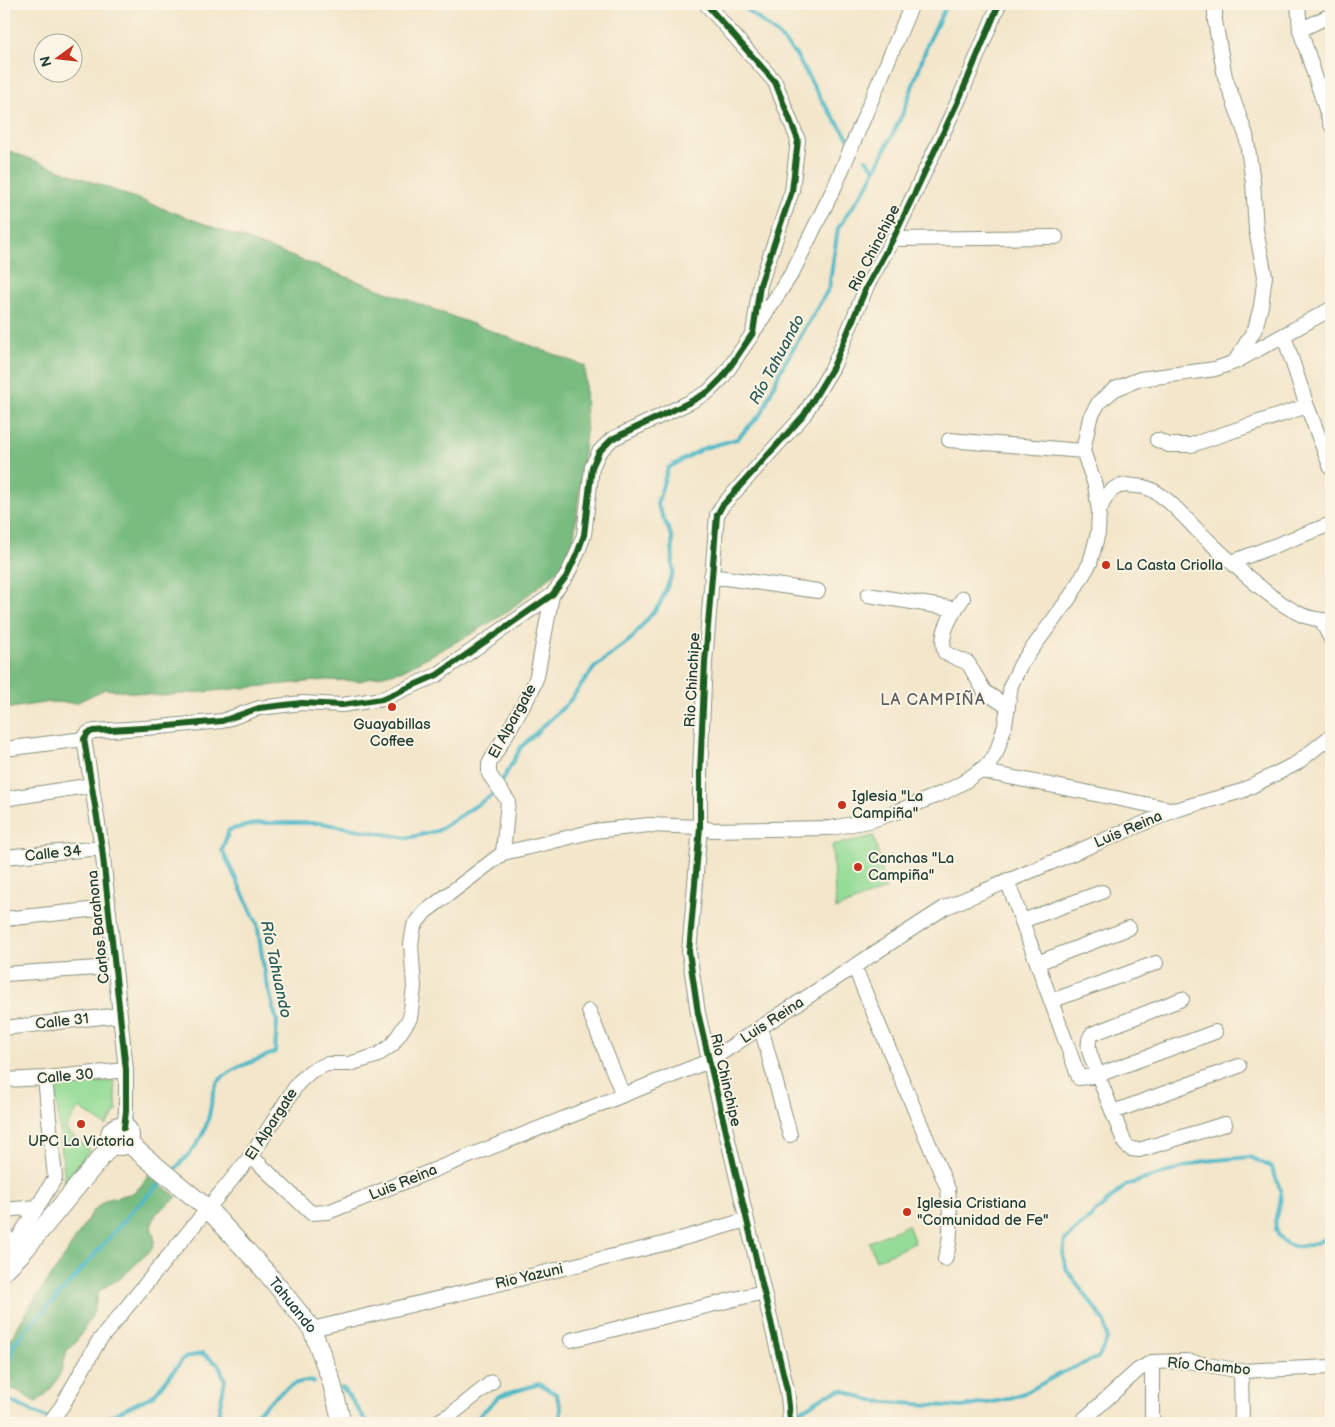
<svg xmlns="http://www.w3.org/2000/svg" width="1335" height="1427" viewBox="0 0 1335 1427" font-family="'Balsamiq Sans',sans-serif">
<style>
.green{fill:#95dc97;stroke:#5a8c66}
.forest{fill:#78bc80;stroke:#4c7c5a}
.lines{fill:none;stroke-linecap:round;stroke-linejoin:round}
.stream{stroke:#4bb8c7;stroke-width:4}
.minor-casing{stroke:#89927f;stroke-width:16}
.tertiary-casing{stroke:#89927f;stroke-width:20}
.minor{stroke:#fff;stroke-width:14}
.tertiary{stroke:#fff;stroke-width:18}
.cycleway-casing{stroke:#fcf5e5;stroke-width:9}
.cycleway{stroke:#1b5e20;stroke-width:6}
.poi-dot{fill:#c8321e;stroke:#fcf5e5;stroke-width:2}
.labels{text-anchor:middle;stroke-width:4;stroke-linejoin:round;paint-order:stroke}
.street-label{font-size:15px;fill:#1f3d34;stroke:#fcf5e5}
.poi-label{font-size:15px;fill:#1f3d34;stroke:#fcf5e5;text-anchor:start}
.water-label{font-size:16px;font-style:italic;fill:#2a5c59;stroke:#fcf5e5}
.neighbourhood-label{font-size:16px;letter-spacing:1px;fill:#5c5e62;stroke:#fcf5e5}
</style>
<rect width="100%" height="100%" fill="#fcf5e5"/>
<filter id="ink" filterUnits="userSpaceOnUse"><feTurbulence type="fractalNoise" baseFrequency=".02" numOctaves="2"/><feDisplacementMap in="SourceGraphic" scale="10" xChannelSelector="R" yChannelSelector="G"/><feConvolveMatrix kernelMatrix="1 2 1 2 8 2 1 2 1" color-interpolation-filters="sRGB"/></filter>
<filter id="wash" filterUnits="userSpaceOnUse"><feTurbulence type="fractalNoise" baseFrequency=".0096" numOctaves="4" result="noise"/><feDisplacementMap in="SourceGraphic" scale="20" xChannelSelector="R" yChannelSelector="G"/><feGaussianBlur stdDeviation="1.12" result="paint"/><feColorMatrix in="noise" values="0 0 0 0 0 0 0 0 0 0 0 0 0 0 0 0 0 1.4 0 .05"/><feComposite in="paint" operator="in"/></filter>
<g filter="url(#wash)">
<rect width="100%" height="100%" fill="#f3e6ca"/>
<!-- green -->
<path class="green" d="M874,836l12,53 -50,20 -4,-64z
M114,1081l3,30 -11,15 -27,-18 -14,21 25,21 -25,32 -10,-95z
M908,1225l7,18 -39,17 -7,-18z"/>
<!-- forest -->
<path class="forest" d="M4,149l581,217 1,66 -12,105 -13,31 -54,44 -34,21 -70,37 -44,11 -33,-1 -165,16 -56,-7 -29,14 -26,-1 -46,7z
M148,1175l29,22 -21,17 -5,13 4,14 -4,9 -31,29 -12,6 -9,6 -7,25 -9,15 -10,15 -6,4c-5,22 -11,39 -31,52 -11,-4 -20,-18 -32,-11v-41l26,-44 29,-41 34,-54 12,-11 28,-7 8,-7z"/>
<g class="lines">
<!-- stream -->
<path class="stream" d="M740,4l38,31 18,20 28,49 25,35
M866,159l9,11
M502,781l19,-34 47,-44 26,-35 37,-29 29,-35 13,-32 -1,-35 -15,-33 11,-36 36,-20 33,-9 25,-26 18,-42 49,-83 9,-60 30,-44 35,-71 25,-70 19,-39
M172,1172c15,-15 29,-29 35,-49 4,-11 5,-33 11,-41 13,-15 39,-21 57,-30l2,-30 -12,-46 -8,-53 -35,-73 7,-20 29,-7h62l87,15 30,-7 55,-36
M4,1377l11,-35 56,-60 63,-73 31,-30
M341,1388l3,1 23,33
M4,1398l44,21
M796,1414l30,-19 16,-5 29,11 91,6 42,-7 23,-8 32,-18 40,-17 8,-18 -2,-17 -38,-52 -4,-14 2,-16 61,-55 78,-24 46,-4 21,10c4,9 10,20 10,30 -1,12 -9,21 -4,35 9,23 40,14 54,2
M55,1421l10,2
M79,1423l27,-5 48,-23 30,-37 18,-5 17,12 6,15 -8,41 3,2
M242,1423c23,-10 44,-48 72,-41
M472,1423l27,-27 40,-12 17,10 5,15 -1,14"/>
</g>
</g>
<g filter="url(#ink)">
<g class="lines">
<defs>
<path id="minor" d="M1215,4v17l10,56 21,58 7,47 3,48 9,46 -4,30 -6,23 -19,31
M1298,4l2,26 31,95
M1300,30l31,-15
M893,239l163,-2
M756,328l36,-55 43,-87 77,-182
M1284,336l23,70 24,62
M949,440l134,11
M1157,440l12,5h22l116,-39
M1099,511c8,-18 14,-29 36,-25 5,0 10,1 15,3 19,9 31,25 46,40 28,26 71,70 106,86 9,4 19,5 29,6
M1232,562l99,-38
M711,576l107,15
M868,595l88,14
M963,598c-11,16 -25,36 -18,55l23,10 17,29 23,15
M1321,620l10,19
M4,749l80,-10
M980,771l195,39
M4,799l88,-14
M503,853l31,-7 60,-15 55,-6 51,2 11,3 120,-2 38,-7 27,-9 49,-20 19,-10 26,-19 7,-12 8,-26 6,-40 10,-21 49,-67 20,-34 8,-30 1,-22 -4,-26 -12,-34 7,-33 9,-16 16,-13 25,-10 75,-10 20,-7 96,-53
M4,857l98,-9
M1007,880l72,198 19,-3 27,69 6,5 8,1 86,-26
M4,919l104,-11
M1022,921l80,-29
M1037,963l92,-35
M854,966l94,223c2,22 5,49 -3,70
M4,974l110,-7
M1182,999l-90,35c-9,11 2,29 6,41l117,-43
M1051,1001l105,-38
M589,1011l34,84
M761,1027l29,108
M4,1028l116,-13
M4,1080l41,-2 81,-8
M1113,1112l126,-46
M124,1128l2,-17v-41l-6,-55 -18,-167 -18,-109 4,-6 6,-2 65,-4 63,-6 37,-13 43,-5 40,2 40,-6 55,-24 115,-80 14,-18 11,-23 7,-19 8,-68 7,-15 13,-13 76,-36 20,-11 15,-15 30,-44 7,-48 32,-94 6,-51 -23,-58 -69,-78
M251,1156l60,57 17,-1 381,-151 235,-153 231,-98 67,-19 55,-28 34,-27
M4,1210l33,-3
M4,1231l5,13 10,8
M13,1247l42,-69 -10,-100
M312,1329l351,-85 83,-24
M571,1340l192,-48
M1152,1362v61
M1241,1371l1,52
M49,1423l13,-17 36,-64 153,-186 47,-73 13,-12 16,-7h22l27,-8 16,-11 18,-27 4,-31 -3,-43 3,-18 11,-14 78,-59 5,-52 -19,-27v-10l42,-72 6,-16 15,-81
M435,1423l18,-10 39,-31
M790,1423l-1,-17 -2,-16 -89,-377 -9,-61 11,-125v-54l5,-111 12,-147 5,-9 82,-91 29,-48 34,-81 26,-47 67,-142 39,-93
M1080,1423l58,-53 14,-8 35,-1 54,10 90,-4"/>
<g id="tertiary">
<circle cx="120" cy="1136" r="10"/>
<path id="s1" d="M128,1143l80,66 59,64 45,56 19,51 11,43"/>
<path d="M4,1271l18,-18 91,-110"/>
</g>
</defs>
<!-- minor casing -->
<use href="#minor" class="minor-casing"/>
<!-- tertiary casing -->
<use href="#tertiary" class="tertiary-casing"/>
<!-- minor -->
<use href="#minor" class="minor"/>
<!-- tertiary -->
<use href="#tertiary" class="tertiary"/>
<defs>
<path id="cycleway" d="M124,1128l2,-17v-41l-6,-55 -18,-167 -18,-109 4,-6 6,-2 65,-4 63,-6 37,-13 43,-5 40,2 40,-6 55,-24 115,-80 14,-18 11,-23 7,-19 8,-68 7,-15 13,-13 76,-36 20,-11 15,-15 30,-44 7,-48 32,-94 6,-51 -23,-58 -69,-78
M790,1423l-1,-17 -2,-16 -89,-377 -9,-61 11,-125v-54l5,-111 12,-147 5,-9 82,-91 29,-48 34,-81 26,-47 67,-142 39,-93"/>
</defs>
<!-- cycleway casing -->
<use href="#cycleway" class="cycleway-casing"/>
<!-- cycleway -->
<use href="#cycleway" class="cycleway"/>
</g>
</g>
<!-- markers -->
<g class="poi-dot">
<circle cx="1106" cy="565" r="5"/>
<circle cx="392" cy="707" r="5"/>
<circle cx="842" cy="805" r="5"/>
<circle cx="858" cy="867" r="5"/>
<circle cx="81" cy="1124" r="5"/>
<circle cx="907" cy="1212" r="5"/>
</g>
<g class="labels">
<!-- street labels -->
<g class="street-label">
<text transform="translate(874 248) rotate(-63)" y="5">Rio Chinchipe</text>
<text transform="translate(692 680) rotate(-87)" y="5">Rio Chinchipe</text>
<text transform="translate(512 721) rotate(-61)" y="5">El Alpargate</text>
<text transform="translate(1128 829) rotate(-23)" y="5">Luis Reina</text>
<text transform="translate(53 853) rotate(-6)" y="5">Calle 34</text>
<text transform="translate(98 927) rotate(-96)" y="5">Carlos Barahona</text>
<text transform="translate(772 1020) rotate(-33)" y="5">Luis Reina</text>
<text transform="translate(62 1021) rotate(-6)" y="5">Calle 31</text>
<text transform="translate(65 1076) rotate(-5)" y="5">Calle 30</text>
<text transform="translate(726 1080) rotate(77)" y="5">Rio Chinchipe</text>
<text transform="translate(271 1124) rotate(-57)" y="5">El Alpargate</text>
<text transform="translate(403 1182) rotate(-22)" y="5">Luis Reina</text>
<text transform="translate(529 1276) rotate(-13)" y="5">Rio Yazuni</text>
<text dy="5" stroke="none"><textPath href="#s1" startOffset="232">Tahuando</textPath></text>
<text transform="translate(1209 1366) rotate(5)" y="5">Río Chambo</text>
</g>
<!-- poi labels -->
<g class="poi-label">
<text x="1116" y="570">La Casta Criolla</text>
<text x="392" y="729" text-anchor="middle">Guayabillas<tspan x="392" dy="17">Coffee</tspan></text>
<text x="852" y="801">Iglesia "La<tspan x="852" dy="17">Campiña"</tspan></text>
<text x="868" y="863">Canchas "La<tspan x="868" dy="17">Campiña"</tspan></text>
<text x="81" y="1146" text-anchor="middle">UPC La Victoria</text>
<text x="917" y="1208">Iglesia Cristiana<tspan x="917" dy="17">"Comunidad de Fe"</tspan></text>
</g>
<!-- water labels -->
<g class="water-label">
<text transform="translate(776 359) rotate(-62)" y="6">Río Tahuando</text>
<text transform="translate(277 969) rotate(78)" y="6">Río Tahuando</text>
</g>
<!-- neighbourhood labels -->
<g class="neighbourhood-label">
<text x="933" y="705">LA CAMPIÑA</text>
</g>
</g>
<!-- margin -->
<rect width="1335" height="1427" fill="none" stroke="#fcf5e5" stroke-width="20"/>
<!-- north arrow -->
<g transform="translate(58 58) rotate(255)"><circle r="24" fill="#fcf5e5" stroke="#a4ab9e"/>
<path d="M0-4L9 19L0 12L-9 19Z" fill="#c8321e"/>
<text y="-8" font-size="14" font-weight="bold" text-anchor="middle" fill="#1f3d34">N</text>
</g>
</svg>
